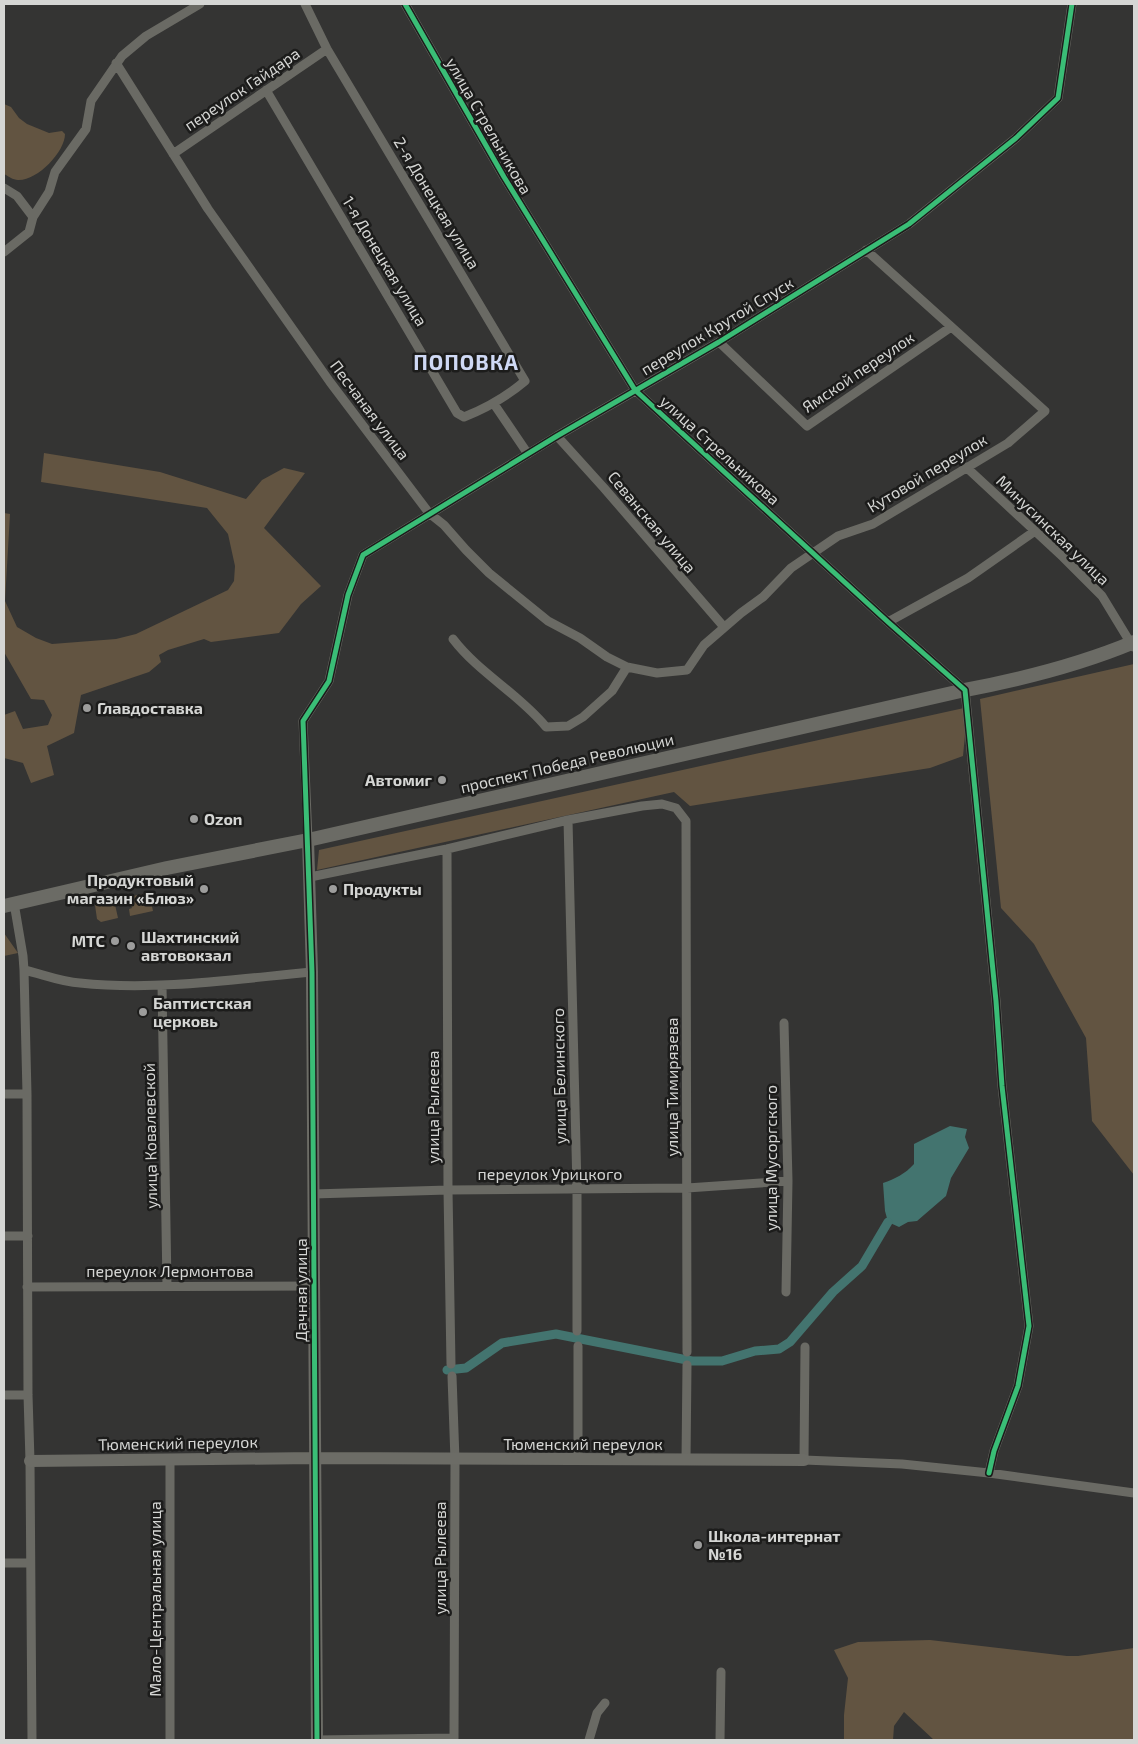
<svg xmlns="http://www.w3.org/2000/svg" width="1138" height="1744" viewBox="0 0 1138 1744" font-family="'Exo 2',sans-serif">
<style>
.green{fill:#625441}
.water{fill:#43746f}
.lines{fill:none;stroke-linecap:round;stroke-linejoin:round}
.canal{stroke:#43746f;stroke-width:9}
.street{stroke:#6a6a64;stroke-width:9}
.secondary{stroke:#6c6c66;stroke-width:12}
.primary{stroke:#6b6b65;stroke-width:14}
.cycleway-casing{stroke:#1c1c1b;stroke-width:8}
.cycleway{stroke:#3abd76;stroke-width:5}
.poi-dot{fill:#9d9d9c;stroke:#1c1c1b;stroke-width:2}
.labels{text-anchor:middle;stroke-width:5;stroke-linejoin:round;paint-order:stroke}
.street-label{font-size:16px;fill:#d5d6d4;stroke:#1c1c1b}
.poi-label{font-size:16px;font-weight:bold;fill:#d5d6d4;stroke:#1c1c1b;text-anchor:start}
.district-label{font-size:21px;font-weight:bold;letter-spacing:1px;fill:#cfd9f5;stroke:#1c1c1b}
</style>
<rect width="100%" height="100%" fill="#343433"/>
<!-- green -->
<path class="green" d="M4,104l7,3 8,11 8,6 22,9 13,-2 3,3c0,18 -28,47 -47,46 -5,0 -10,-4 -14,-6z
M44,453l116,19 86,27 16,-19 22,-12 21,5 -41,55 57,58 -20,18 -22,29 -68,9 -7,-3 -36,11 -9,5 2,7 -12,10 -68,23 -7,38 -27,13 7,29 -23,8 -8,-20 -19,-5v-43l11,-4 8,18 25,-4 4,-10 -8,-15 -13,-1 -27,-47v-139l6,1 -5,87 12,26 19,11 16,6 64,-5 20,-5 92,-44 6,-9 1,-15 -7,-32 -21,-26 -166,-26z
M1134,664v511l-42,-54 -6,-83 -52,-94 -33,-36 -21,-209z
M964,708l1,27 -2,21 -33,12 -240,38 -16,-14 -357,78 2,-20z
M149,893l4,18 -23,5 -1,-7 3,-1 -5,-11z
M114,900l4,18 -17,4 -4,-3 -2,-14z
M4,933l14,20 -14,3z
M930,1640l137,16h11l56,-8v92h-200l-30,-28 -10,14 -1,14h-49v-25l4,-37 -14,-28 24,-8z"/>
<!-- water -->
<path class="water" d="M950,1126l17,3 -2,8 4,11 -18,30 -5,18 -29,25 -9,1 -9,5 -11,-5 -3,-11 -2,-28c12,-4 22,-9 31,-19v-20z"/>
<g class="lines">
<!-- canal -->
<path class="canal" d="M447,1370l19,-2 36,-25 54,-9 136,27h30l33,-10 24,-2 11,-7 43,-50 29,-26 26,-44"/>
<!-- street -->
<path class="street" d="M405,4l99,173 131,213 253,232 77,68 31,311 6,85 27,240 -11,60 -24,65 -5,22
M116,63l92,146 122,173 99,131 15,12 22,25 23,23 59,48 32,17 27,19 20,10 30,6 30,-3 17,-25 37,-32 22,-16 28,-29 47,-32 35,-12 135,-81 37,-32 -179,-161
M266,90l191,323 7,4c23,-9 42,-20 61,-36l-198,-332 -22,-45
M173,154l154,-105
M4,188l13,8 16,21
M4,252l25,-20 4,-15 16,-25 6,-20 31,-43 5,-28 31,-45 24,-20 54,-32
M719,342l88,84 144,-99
M494,404l34,50
M557,436l47,52 120,139
M966,467l97,90 39,39 31,51
M888,622l80,-44 67,-47
M453,639c26,34 66,55 93,88l22,-1 15,-9 29,-26 15,-24
M568,820l9,368v143
M308,840l-5,-119 26,-40 19,-86 15,-40 194,-119 162,-94 190,-118 107,-86 42,-40 14,-94
M447,849l1,341 3,174
M310,877l137,-28 121,-29 74,-14 20,-2 14,4 10,13 1,531
M14,903l9,53 1,14 3,124 1,301 2,66 2,279
M24,970c18,4 37,12 56,13 77,8 156,-4 232,-11
M162,985l5,301
M784,1023l4,158 -2,111
M4,1094h23
M313,1194l135,-4 239,-2 101,-7
M4,1236h24
M27,1287l287,-1
M578,1346v114
M805,1347l-1,113 98,4 87,9 145,20
M452,1376l3,84 -1,280
M4,1395h24
M170,1459v281
M686,1460l1,-95
M4,1563h25
M317,1740l137,-2
M589,1740l8,-27 8,-10
M720,1740l1,-68"/>
<!-- secondary -->
<path class="secondary" d="M308,840l4,132 5,768
M30,1461l284,-3 490,2"/>
<!-- primary -->
<path class="primary" d="M4,906l163,-38 141,-28 657,-150c58,-11 114,-25 169,-48"/>
<defs>
<path id="cycleway" d="M405,4l99,173 131,213 253,232 77,68 31,311 6,85 27,240 -11,60 -24,65 -5,22
M317,1740l-5,-768 -9,-251 26,-40 19,-86 15,-40 194,-119 162,-94 190,-118 107,-86 42,-40 14,-94"/>
</defs>
<!-- cycleway casing -->
<use href="#cycleway" class="cycleway-casing"/>
<!-- cycleway -->
<use href="#cycleway" class="cycleway"/>
</g>
<!-- markers -->
<g class="poi-dot">
<circle cx="87" cy="708" r="5"/>
<circle cx="442" cy="780" r="5"/>
<circle cx="194" cy="819" r="5"/>
<circle cx="204" cy="889" r="5"/>
<circle cx="333" cy="889" r="5"/>
<circle cx="115" cy="941" r="5"/>
<circle cx="131" cy="946" r="5"/>
<circle cx="143" cy="1012" r="5"/>
<circle cx="698" cy="1545" r="5"/>
</g>
<g class="labels">
<!-- street labels -->
<g class="street-label">
<text transform="translate(242 89) rotate(-34)" y="6">переулок Гайдара</text>
<text transform="translate(489 126) rotate(60)" y="6">улица Стрельникова</text>
<text transform="translate(437 203) rotate(59)" y="6">2-я Донецкая улица</text>
<text transform="translate(385 261) rotate(59)" y="6">1-я Донецкая улица</text>
<text transform="translate(717 326) rotate(-31)" y="6">переулок Крутой Спуск</text>
<text transform="translate(858 372) rotate(-34)" y="6">Ямской переулок</text>
<text transform="translate(370 410) rotate(53)" y="6">Песчаная улица</text>
<text transform="translate(720 450) rotate(42)" y="6">улица Стрельникова</text>
<text transform="translate(927 473) rotate(-31)" y="6">Кутовой переулок</text>
<text transform="translate(652 522) rotate(50)" y="6">Севанская улица</text>
<text transform="translate(1053 530) rotate(44)" y="6">Минусинская улица</text>
<text transform="translate(567 763) rotate(-13)" y="6">проспект Победа Революции</text>
<text transform="translate(559 1076) rotate(-91)" y="6">улица Белинского</text>
<text transform="translate(672 1087) rotate(-90)" y="6">улица Тимирязева</text>
<text transform="translate(433 1107) rotate(-90)" y="6">улица Рылеева</text>
<text transform="translate(150 1136) rotate(-91)" y="6">улица Ковалевской</text>
<text transform="translate(771 1158) rotate(-90)" y="6">улица Мусоргского</text>
<text x="550" y="1180">переулок Урицкого</text>
<text x="170" y="1277">переулок Лермонтова</text>
<text transform="translate(301 1290) rotate(-90)" y="6">Дачная улица</text>
<text transform="translate(178 1443) rotate(-1)" y="6">Тюменский переулок</text>
<text x="583" y="1450">Тюменский переулок</text>
<text transform="translate(440 1558) rotate(-90)" y="6">улица Рылеева</text>
<text transform="translate(155 1599) rotate(-90)" y="6">Мало-Центральная улица</text>
</g>
<!-- poi labels -->
<g class="poi-label">
<text x="97" y="714">Главдоставка</text>
<text x="432" y="786" text-anchor="end">Автомиг</text>
<text x="204" y="825">Ozon</text>
<text x="194" y="886" text-anchor="end">Продуктовый<tspan x="194" dy="18">магазин «Блюз»</tspan></text>
<text x="343" y="895">Продукты</text>
<text x="141" y="943">Шахтинский<tspan x="141" dy="18">автовокзал</tspan></text>
<text x="105" y="947" text-anchor="end">МТС</text>
<text x="153" y="1009">Баптистская<tspan x="153" dy="18">церковь</tspan></text>
<text x="708" y="1542">Школа-интернат<tspan x="708" dy="18">№16</tspan></text>
</g>
<!-- district labels -->
<g class="district-label">
<text x="466" y="370">ПОПОВКА</text>
</g>
</g>
<!-- border -->
<rect width="1138" height="1744" fill="none" stroke="#d5d6d4" stroke-width="10"/>
</svg>
